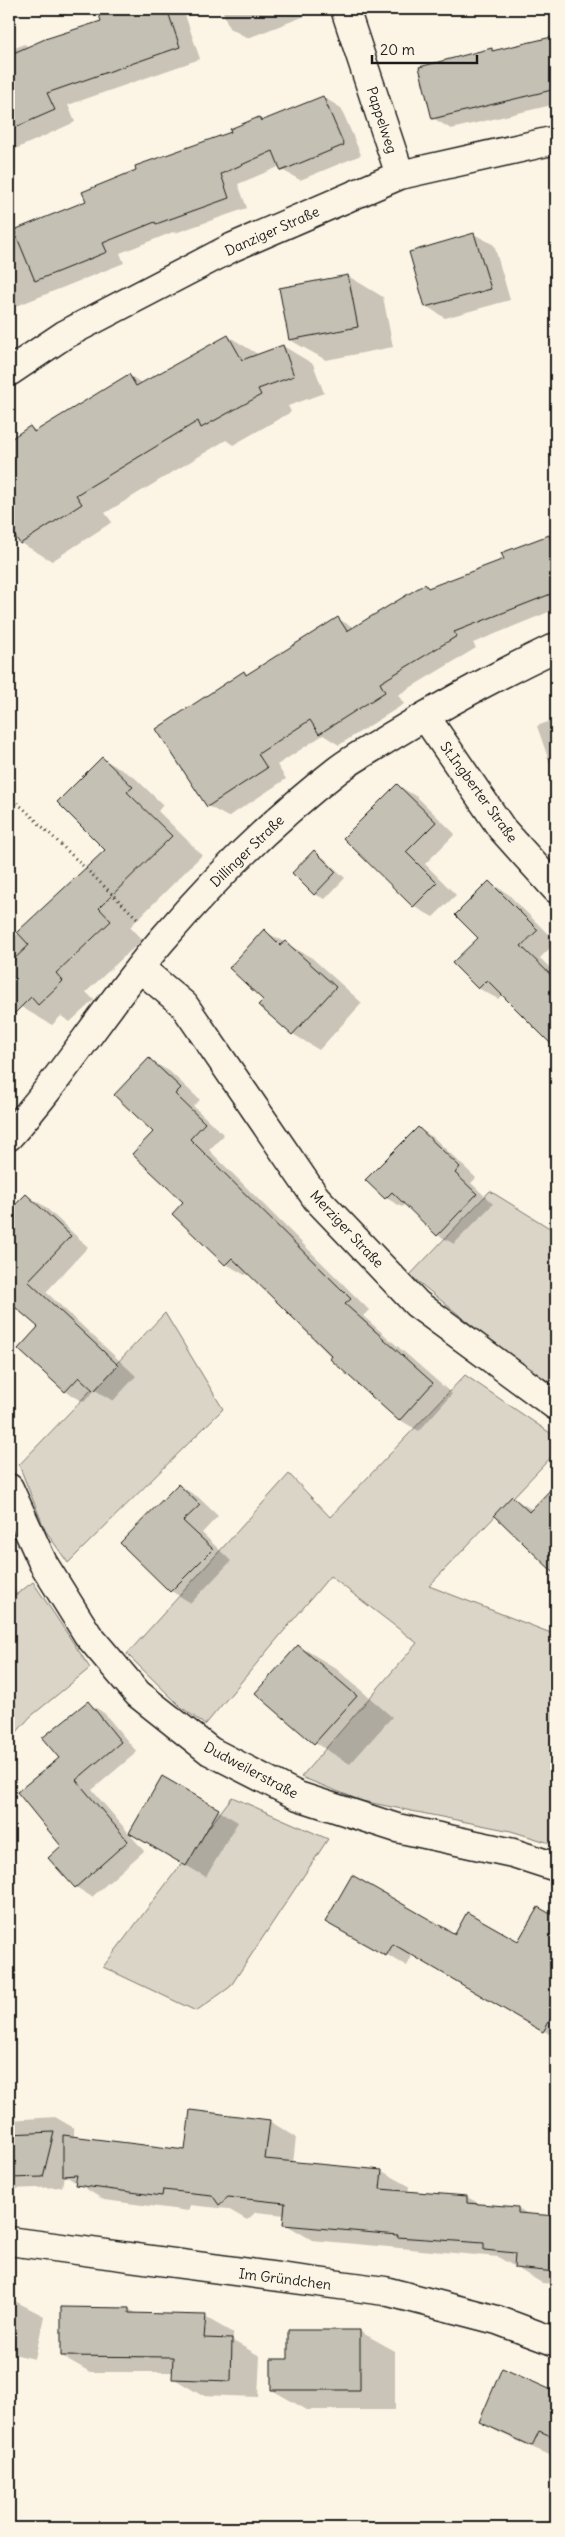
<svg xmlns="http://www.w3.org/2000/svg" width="565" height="2537" viewBox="0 0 565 2537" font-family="Delius,sans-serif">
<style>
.green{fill:#dbd5c8;stroke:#7c7872}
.shadow{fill:#0003}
.building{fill:#c4c0b3;stroke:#1c1c1c}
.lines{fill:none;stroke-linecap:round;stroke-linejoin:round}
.minor-casing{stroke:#1c1c1c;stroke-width:31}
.path{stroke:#1c1c1c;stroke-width:3;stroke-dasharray:1 4;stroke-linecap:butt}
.minor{stroke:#fcf5e5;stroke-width:28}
.labels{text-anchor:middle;stroke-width:5;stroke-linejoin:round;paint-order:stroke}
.street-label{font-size:14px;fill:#1c1c1c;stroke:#fcf5e5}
</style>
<rect width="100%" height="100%" fill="#fcf5e5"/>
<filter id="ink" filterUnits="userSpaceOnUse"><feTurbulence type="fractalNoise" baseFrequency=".02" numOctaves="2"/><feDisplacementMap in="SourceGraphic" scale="10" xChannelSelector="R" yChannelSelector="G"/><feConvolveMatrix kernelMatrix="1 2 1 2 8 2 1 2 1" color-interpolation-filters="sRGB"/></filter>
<g filter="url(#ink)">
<!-- green -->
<path class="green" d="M490,1191l66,41v155l-49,-33 -97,-79z
M165,1313l58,96 -155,154 -23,-33 -26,-65z
M465,1375l91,62v15l-127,134 127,49v210l-45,-14 -149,-30 -61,-24 116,-134 -87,-67 -125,149 -25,-19 -53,-52 162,-180 41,43z
M33,1582l57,86 -60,49 -21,24v-141z
M232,1797l96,42 -98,148 -34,24 -93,-44z"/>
<!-- shadow -->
<path class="shadow" d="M98,9h85l17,50 -132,46 7,17 -66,30v-101l15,-7 5,3 74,-25z
M222,9h95l1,2 -70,27 -19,-10z
M556,36v68l-105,25 -18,-11 -12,-50z
M323,97l18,11 20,47 -61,25 -18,-10 -1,-4 -43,18 9,24 -72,25 -2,-1 -53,21 4,10 -115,46v-76l79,-31 171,-84 5,3z
M474,234l20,11 16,55 -65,18 -19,-12z
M348,276l35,21 10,50 -67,13 -36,-20z
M9,318l4,7 -4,2z
M228,336l31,19 24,-9 30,18 11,29 -36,13 3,6 -58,33 -7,-5 -121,73 7,9 -60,39 -31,-18 -12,-18v-84l21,-14 7,4 92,-56 14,9z
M556,533v76l-83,34 3,5 -78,47 6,9 -65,41 -16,-10 -46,30 9,14 -58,38 -20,-11 36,-133 4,2 90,-56 17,9 70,-43 5,4 75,-29 -2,-6z
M556,719v62l-19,-55z
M103,759l31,18 29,28 -5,6 44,44 -72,72 12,13 -56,52 8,8 -24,22 -9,-6 -9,9 -31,-18 -12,-13v-52l98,-92z
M397,785l20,12 38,37 -30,30 31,31 -23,22 -20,-11 -68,-68z
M314,852l10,6 21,20 -20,21 -11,-5z
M489,882l19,12 48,48 -16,16 16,16v73l-53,-53 -5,5 -20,-11 1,-50z
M264,931l48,27 50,45 -43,47 -26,-16 -33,-29 5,-6z
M149,1060l20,11 31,29 -7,6 31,29 -15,15 160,160 -6,6 89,78 -33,37 -19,-11 -50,-44 -102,-103 -3,2 -19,-11 -52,-51 11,-11 -30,-70z
M418,1128l16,10 42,40 -5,5 22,21 -39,40 -16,-9 -32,-31 -4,3 -16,-9z
M26,1195l18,11 44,41 -42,45 90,84 -23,25 -18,-11 -11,12 -19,-11 -26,-64 -30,-29v-85z
M178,1485l20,12 20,19 -16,17 29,28 -40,42 -20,-12 -49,-48z
M556,1485v88l-60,-58 16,-17 21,12z
M9,1581l9,14 -9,7z
M299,1646l35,21 58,50 -42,47 -35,-21 -58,-50z
M88,1703l16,10 33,39 -45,38 52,61 -52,46 -16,-10 -13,-41 -3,-87z
M163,1778l75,44 -32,55 -76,-44z
M539,1908l17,11v119l-143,-84 -6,12 -80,-45 192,22z
M55,2117l19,11v9l113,15 82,-31 27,16 -3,26 89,8 27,15 -1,7 59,4 15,8 36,3 13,8 25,2v66l-14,-1 -44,-26 -186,-17 -27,-16v-9l-29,-3 -9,8 -19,-11 -38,-4 -1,6 -85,-11 -40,-25 -2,12 -53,2v-69z
M9,2298l35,18 -9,43 -26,-6z
M128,2309l10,5 67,3 28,16v8l27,15 -2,41 -57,-2 -28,-17v-6h-83l-28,-16z
M359,2331l36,20v59h-88l-35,-20 17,-30z
M503,2370l53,23v54l-4,9 -52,-23 -20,-11z"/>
<!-- building -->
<path class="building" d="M97,9h70l13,38 -133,46 8,17 -46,20v-75l36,-16 56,-18z
M556,36v53l-124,30 -13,-52 73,-19v3z
M323,96l21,49 -63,26 -8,-20 -52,23 8,24 -73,26 -1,-2 -52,21 4,9 -72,29 -21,-51 72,-29 -4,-9 54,-22 -1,-4 96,-34 -1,-3 29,-12 2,4z
M474,233l17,56 -66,18 -16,-55z
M348,275l10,52 -69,13 -10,-52z
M228,335l14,25 41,-15 11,31 -36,13 3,6 -60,33 -3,-7 -122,74 6,9 -62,40 -11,-17v-87l21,-14 4,6 95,-58 7,12z
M549,535l7,19v38l-102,40 3,4 -77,47 5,9 -66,42 -9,-14 -52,34 9,14 -60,39 -51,-78 88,-58 2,4 92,-58 9,14 78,-47 3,4 76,-29 -3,-6z
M102,757l31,30 -6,5 45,44 -73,72 12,13 -55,52 7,8 -25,24 -7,-8 -22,22v-55l20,-19 -12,-13 88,-82 -48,-48z
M397,784l39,38 -30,30 31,31 -24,24 -70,-69z
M314,850l22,22 -22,23 -22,-22z
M489,881l49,49 -17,16 35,34v69l-69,-69 -9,9 -26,-26 26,-25 -23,-23z
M264,929l16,16 5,-4 51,46 -44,48 -34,-30 5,-5 -34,-32z
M149,1058l32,30 -6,6 30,29 -15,16 161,160 -6,5 88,79 -34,38 -69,-62 2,-3 -100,-98 -7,7 -53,-51 11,-12 -51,-48 21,-22 -39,-37z
M418,1127l42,40 -5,6 22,21 -40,42 -45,-44 -7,7 -20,-19z
M26,1194l45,42 -43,45 90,84 -24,26 -15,-14 -14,15 -47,-43 20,-22 -29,-25v-91z
M178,1484l22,21 -17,16 30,28 -43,43 -50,-49z
M556,1484v91l-62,-60 18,-19 17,16z
M298,1645l59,51 -43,48 -59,-51z
M88,1701l33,41 -45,38 52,61 -53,47 -27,-30 13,-12 -44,-54 42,-34 -17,-20z
M162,1776l57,33 -33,57 -57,-33z
M352,1875l103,59 12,-22 51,29 20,-34 18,10v93l-13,22 -150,-88 -7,12 -61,-34z
M190,2110l80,10 -5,39 117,11 -2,19 87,7v7l51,4v6l38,3v56l-42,-4 1,-15 -31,-3v-7l-87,-6 1,-2 -115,-10 2,-22 -57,-6 -9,8 -7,-10 -49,-5 -1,6 -87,-11 2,-10 -14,1v-41l122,15z
M54,2132l-11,45 -34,1v-44z
M61,2307l68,1v5l77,2 -2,23 28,1 -1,42 -59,-2 1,-22 -112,-1z
M288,2330h72v60h-89v-31h17z
M502,2368l54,24v46l-17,-7 -7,15 -53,-24z"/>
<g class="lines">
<defs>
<path id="minor" d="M345,9l55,166
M9,372l55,-37 169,-88 167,-72 156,-35
M425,716l77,113 54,60
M140,968l44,37 132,193 101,106 139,102
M9,1136c56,-62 99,-133 153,-196 53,-62 112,-121 177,-171 16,-12 34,-21 51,-32 54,-33 109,-63 166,-90
M9,1488l34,75 45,72 50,59 72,57 88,45 99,32 116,25 43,14
M9,2241l376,50 112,29 59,22"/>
</defs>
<!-- minor casing -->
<use href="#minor" class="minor-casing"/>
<!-- path -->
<path class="path" d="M9,797l14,11 116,112"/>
<!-- minor -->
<use href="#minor" class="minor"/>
</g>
</g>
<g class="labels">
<!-- street labels -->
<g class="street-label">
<text transform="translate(382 120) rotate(72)" y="5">Pappelweg</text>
<text transform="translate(272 231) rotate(-24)" y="5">Danziger Straße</text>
<text transform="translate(479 792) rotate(54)" y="5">St.Ingberter Straße</text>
<text transform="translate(247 851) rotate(-44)" y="5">Dillinger Straße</text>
<text transform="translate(347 1229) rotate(47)" y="5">Merziger Straße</text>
<text transform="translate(251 1770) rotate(28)" y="5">Dudweilerstraße</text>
<text transform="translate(285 2279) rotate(7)" y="5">Im Gründchen</text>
</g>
</g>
<!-- margin -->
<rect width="565" height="2537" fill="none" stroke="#fcf5e5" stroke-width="30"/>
<rect x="15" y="15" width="535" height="2507" fill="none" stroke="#1c1c1c" stroke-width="2" filter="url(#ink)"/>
<!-- scale -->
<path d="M372 55v8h105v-8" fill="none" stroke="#1c1c1c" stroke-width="2.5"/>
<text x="380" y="55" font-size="15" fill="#1c1c1c" stroke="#fcf5e5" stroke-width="4" paint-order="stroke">20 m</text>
</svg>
